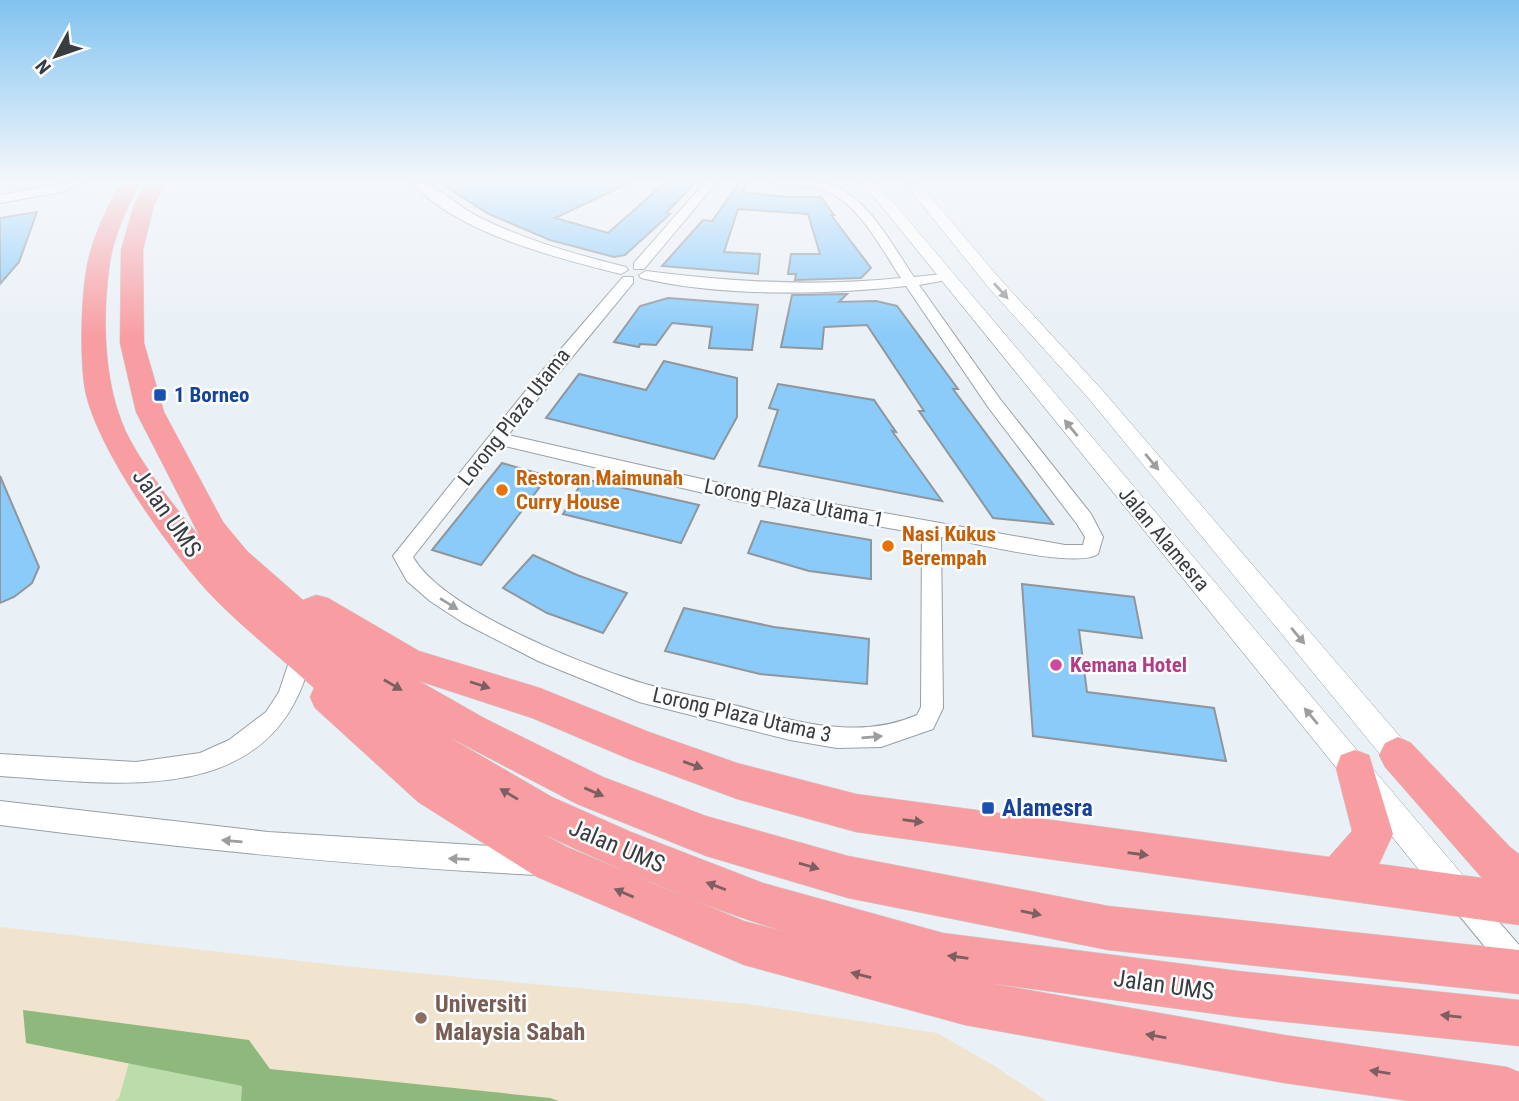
<svg xmlns="http://www.w3.org/2000/svg" width="1519" height="1101" viewBox="0 0 1519 1101" font-family="'Roboto Condensed',sans-serif">
<style>
.education{fill:#f0e4cf}
.green{fill:#bbddac}
.forest{fill:#8fb87d}
.building{fill:#8acbfa;stroke:#8f969c;stroke-width:2}
.lines{fill:none;stroke-linecap:round;stroke-linejoin:round}
.minor-casing{stroke:#989fa5;stroke-width:2}
.tertiary-casing{stroke:#989fa5;stroke-width:1}
.trunk-casing{stroke:#cccdcd;stroke-width:1}
.minor{fill:#fff;fill-rule:evenodd}
.tertiary{fill:#fff;fill-rule:evenodd}
.trunk{fill:#f89ea2;fill-rule:evenodd}
.oneway{fill:#9c9ea0}
.oneway2{fill:#7c5f62}
.transit-dot{fill:#1a4fb4;stroke:#fbfdfe;stroke-width:2.5}
.food-dot{fill:#e8710a;stroke:#fbfdfe;stroke-width:2.5}
.hotel-dot{fill:#d1479c;stroke:#fbfdfe;stroke-width:2.5}
.education-dot{fill:#8d6e63;stroke:#fbfdfe;stroke-width:2.5}
.labels{text-anchor:middle;stroke-width:5;stroke-linejoin:round;paint-order:stroke}
.transit-label{font-size:21px;font-weight:bold;fill:#164399;stroke:#fbfdfe;text-anchor:start}
.street-label{font-size:21px;fill:#3a3d40;stroke:#fbfdfe}
.food-label{font-size:21px;font-weight:bold;fill:#c56008;stroke:#fbfdfe;text-anchor:start}
.hotel-label{font-size:21px;font-weight:bold;fill:#b23c85;stroke:#fbfdfe;text-anchor:start}
.near-street-label{font-size:24px;fill:#3a3d40;stroke:#fbfdfe}
.near-transit-label{font-size:24px;font-weight:bold;fill:#164399;stroke:#fbfdfe;text-anchor:start}
.near-education-label{font-size:24px;font-weight:bold;fill:#785e54;stroke:#fbfdfe;text-anchor:start}
</style>
<rect width="100%" height="100%" fill="#e9f0f6"/>
<!-- education -->
<path class="education" d="M0,927l354,40 394,37 189,29 56,32 54,36h-1047z"/>
<!-- green -->
<path class="green" d="M129,1063l113,23 -1,15h-126l4,-3z"/>
<!-- forest -->
<path class="forest" d="M23,1010l226,30 21,29 280,29 9,3h-318l1,-15 -216,-43z"/>
<!-- building -->
<path class="building" d="M439,182h192l-76,36 53,15 58,-51h30l-30,31 4,1 -45,41 -11,2 -64,-17 -61,-26z
M740,182h6l-3,10 42,5h36l13,18h-3l40,53 -10,10 -66,2 1,-6h-8l3,-20h29l-12,-40 -70,-5 -14,43 36,2 -2,20 -96,-8 41,-46 9,1z
M37,212l-18,50 -19,22v-66z
M847,294l-8,8 37,-1 21,5 61,83h-5l100,135 -60,-6 -74,-107h5l-57,-86 -43,2 -2,22 -41,-2 11,-52z
M668,298l90,7 -6,45 -43,-2 3,-21 -40,-4 -16,22 -16,-1 -1,3 -25,-5 26,-36z
M664,361l73,17v39l-23,42 -168,-41 33,-44 67,16z
M778,384l96,16 22,32 -4,-1 50,70 -183,-35 19,-56 -9,-2z
M502,463l46,13 -67,89 -49,-15z
M0,476l39,91 -7,16 -18,14 -14,6z
M584,479l115,26 -18,38 -118,-29z
M761,521l110,19v39l-62,-8 -61,-18z
M533,555l44,20 50,18 -24,40 -56,-20 -44,-25z
M1022,584l112,13 8,41 -63,-8 8,62 127,16 12,53 -193,-25z
M684,608l90,19 95,12 -2,45 -107,-10 -95,-23z"/>
<g class="lines">
<defs>
<path id="minor" d="M68,182h16l-22,10 -62,11v-8z
M411,182c23,-1 45,23 66,34 47,24 97,38 149,51l2,3 -7,4c-65,-16 -164,-41 -210,-92z
M705,182h12l-73,87h-10v-6z
M774,182c19,-1 42,-3 60,4 36,14 59,61 80,91l38,-4v6l-33,6 81,114 91,115 12,23 -5,17c-21,15 -128,-12 -157,-17l2,171 -10,21 -52,18 -44,1 -47,-8 -151,-38 -101,-41 -76,-39 -32,-21 -23,-20 -14,-25 143,-178 87,-101h10v6l-125,152 229,52 328,58h18l2,-8 -8,-13 -89,-117 -82,-121c-80,9 -186,11 -265,-8l-2,-3 7,-4c85,11 169,16 255,7 -20,-29 -42,-76 -78,-88 -13,-4 -29,-4 -43,-4zM501,445l236,56 185,33 -1,173 -4,8c-25,11 -51,14 -78,12 -37,-2 -73,-14 -109,-23 -29,-7 -59,-12 -88,-21 -58,-18 -199,-73 -229,-126z
M297,660l8,2 3,7c-41,141 -195,114 -308,107v-22l136,8 64,-9 29,-13 37,-28 13,-20 10,-30z
M0,801l268,31 269,17 9,4 4,9 -4,9 -9,4c-180,-9 -358,-27 -537,-50z
M1463,887l9,4 47,54v35l-10,-4 -55,-67 -4,-9 4,-9z"/>
<path id="tertiary" d="M862,182h14l596,704 4,11 -4,11 -11,4 -11,-4z
M904,182h14l82,97 104,113 304,354 4,9 -4,9 -10,4 -10,-4 -298,-364 -102,-113z"/>
<path id="trunk" d="M120,182h20c-12,25 -26,53 -30,80 -8,54 -7,120 16,170 16,33 50,77 74,105l-64,-125 -16,-69 1,-93 13,-45 12,-23h20l-12,23 -11,45 1,93 20,69 59,110 24,29 56,49 13,-5 12,3 91,53 121,37 109,44 88,31 119,31 473,63 23,-26 -16,-63 5,-13 14,-5 14,5 24,79 -14,30 103,14 -97,-111 -6,-12 6,-12 13,-6 13,6 99,104 9,7v71l-663,-93 -119,-33 -108,-40 -97,-41 -113,-37 65,37 119,59 103,39 142,40 260,50 411,44v44l-411,-44 -260,-52 -142,-42 -129,-52 -130,-68 105,61 79,35 132,51 180,50 295,38 281,29v46l-281,-29 -249,-34 295,52 223,32 12,5v29h-110l-125,-18 -319,-58 -221,-60 -207,-88 -119,-75 -103,-94 -5,-11 4,-9c-34,-31 -71,-60 -103,-93 -41,-44 -120,-153 -127,-212 -4,-32 -3,-91 4,-122 6,-28 20,-54 32,-79zM543,834c80,37 163,75 247,99l-46,-12 -177,-74z"/>
</defs>
<!-- minor casing -->
<use href="#minor" class="minor-casing"/>
<!-- tertiary casing -->
<use href="#tertiary" class="tertiary-casing"/>
<!-- trunk casing -->
<use href="#trunk" class="trunk-casing"/>
<!-- minor -->
<use href="#minor" class="minor"/>
<!-- tertiary -->
<use href="#tertiary" class="tertiary"/>
<!-- trunk -->
<use href="#trunk" class="trunk"/>
</g>
<!-- one-way arrows -->
<defs><path id="oneway-solid" d="M-6-.8H1V-3.2L6.5 0L1 3.2V.8H-6Z" transform="scale(1.75)"/></defs>
<g class="oneway">
<use href="#oneway-solid" transform="translate(1001 291) rotate(48)"/>
<use href="#oneway-solid" transform="translate(1071 428) rotate(-129)"/>
<use href="#oneway-solid" transform="translate(1152 462) rotate(50)"/>
<use href="#oneway-solid" transform="translate(449 604) rotate(32)"/>
<use href="#oneway-solid" transform="translate(1298 636) rotate(50)"/>
<use href="#oneway-solid" transform="translate(1311 716) rotate(-130)"/>
<use href="#oneway-solid" transform="translate(872 737) rotate(-5)"/>
<use href="#oneway-solid" transform="translate(232 841) rotate(-175)"/>
<use href="#oneway-solid" transform="translate(459 859) rotate(-178)"/>
</g>
<g class="oneway2">
<use href="#oneway-solid" transform="translate(393 685) rotate(30)"/>
<use href="#oneway-solid" transform="translate(480 685) rotate(18)"/>
<use href="#oneway-solid" transform="translate(693 765) rotate(20)"/>
<use href="#oneway-solid" transform="translate(594 792) rotate(23)"/>
<use href="#oneway-solid" transform="translate(509 794) rotate(-149)"/>
<use href="#oneway-solid" transform="translate(913 821) rotate(8)"/>
<use href="#oneway-solid" transform="translate(1138 854) rotate(8)"/>
<use href="#oneway-solid" transform="translate(809 866) rotate(16)"/>
<use href="#oneway-solid" transform="translate(716 886) rotate(-159)"/>
<use href="#oneway-solid" transform="translate(624 893) rotate(-157)"/>
<use href="#oneway-solid" transform="translate(1031 913) rotate(11)"/>
<use href="#oneway-solid" transform="translate(958 957) rotate(-172)"/>
<use href="#oneway-solid" transform="translate(861 975) rotate(-166)"/>
<use href="#oneway-solid" transform="translate(1451 1016) rotate(-174)"/>
<use href="#oneway-solid" transform="translate(1156 1036) rotate(-170)"/>
<use href="#oneway-solid" transform="translate(1380 1072) rotate(-171)"/>
</g>
<!-- sky -->
<linearGradient id="sky" x2="0" y2="1"><stop stop-color="#81c3f0"/><stop offset="0.54" stop-color="#f5f8fb"/><stop offset="1" stop-color="#f5f8fb" stop-opacity="0"/></linearGradient>
<rect width="1519" height="336" fill="url(#sky)"/>
<!-- markers -->
<g class="transit-dot">
<rect x="153" y="388" width="14" height="14" rx="3.5"/>
<rect x="981" y="801" width="14" height="14" rx="3.5"/>
</g>
<g class="food-dot">
<circle cx="502" cy="490" r="7"/>
<circle cx="888" cy="546" r="7"/>
</g>
<circle class="hotel-dot" cx="1056" cy="665" r="7"/>
<circle class="education-dot" cx="421" cy="1018" r="7"/>
<g class="labels">
<!-- transit labels -->
<g class="transit-label">
<text x="174" y="402">1 Borneo</text>
</g>
<!-- street labels -->
<g class="street-label">
<text transform="translate(514 417) rotate(-52)" y="7">Lorong Plaza Utama</text>
<text transform="translate(794 503) rotate(11)" y="7">Lorong Plaza Utama 1</text>
<text transform="translate(1164 539) rotate(50)" y="7">Jalan Alamesra</text>
<text transform="translate(742 715) rotate(13)" y="7">Lorong Plaza Utama 3</text>
</g>
<!-- food labels -->
<g class="food-label">
<text x="516" y="485">Restoran Maimunah<tspan x="516" dy="24">Curry House</tspan></text>
<text x="902" y="541">Nasi Kukus<tspan x="902" dy="24">Berempah</tspan></text>
</g>
<!-- hotel labels -->
<g class="hotel-label">
<text x="1070" y="672">Kemana Hotel</text>
</g>
<!-- near-street labels -->
<g class="near-street-label">
<text transform="translate(167 513) rotate(55)" y="8">Jalan UMS</text>
<text transform="translate(617 846) rotate(23)" y="8">Jalan UMS</text>
<text transform="translate(1164 985) rotate(8)" y="8">Jalan UMS</text>
</g>
<!-- near-transit labels -->
<g class="near-transit-label">
<text x="1002" y="816">Alamesra</text>
</g>
<!-- near-education labels -->
<g class="near-education-label">
<text x="435" y="1012">Universiti<tspan x="435" dy="28">Malaysia Sabah</tspan></text>
</g>
</g>
<!-- north arrow -->
<g transform="translate(56 56) rotate(230)" stroke="#fbfdfe" stroke-width="5" paint-order="stroke">
<path d="M0-5L12 26L0 18L-12 26Z" fill="#3a3d40"/>
<text y="-10" font-size="19" font-weight="bold" text-anchor="middle" fill="#3a3d40">N</text>
</g>
</svg>
